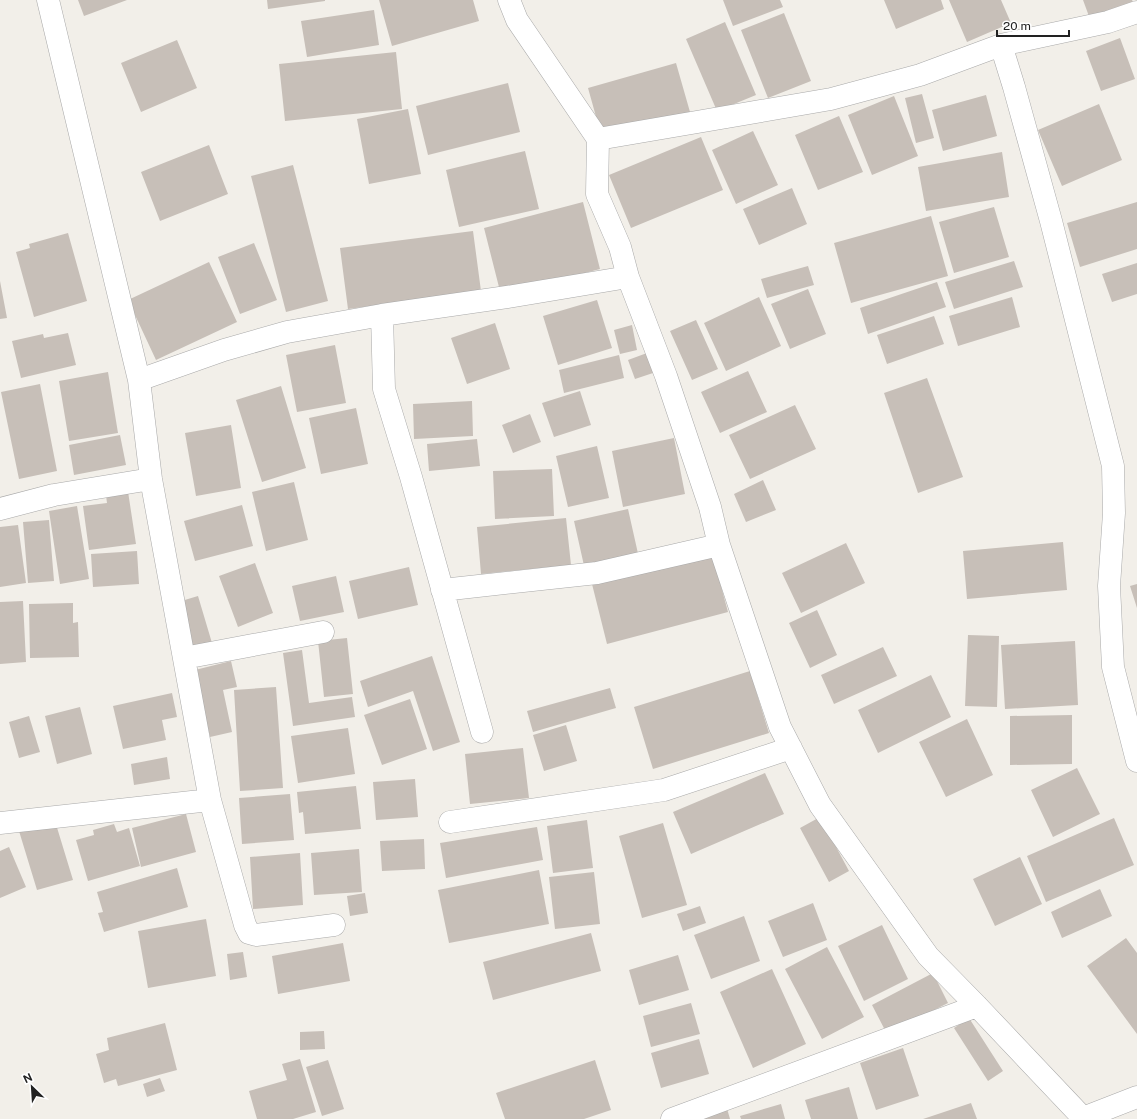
<svg xmlns="http://www.w3.org/2000/svg" width="1137" height="1119" viewBox="0 0 1137 1119" font-family="'Public Sans',sans-serif">
<style>
.building{fill:#c7bfb8}
.lines{fill:none;stroke-linecap:round;stroke-linejoin:round}
.street-casing{stroke:#a9a9a9;stroke-width:23}
.street{stroke:#fff;stroke-width:22}
</style>
<rect width="100%" height="100%" fill="#f2efe9"/>
<!-- building -->
<path class="building" d="M78,0h49l-43,16z
M267,0h58v1l-57,8z
M379,0h94l6,21 -87,25z
M723,0h57l3,7 -50,19z
M884,0h57l3,9 -48,20z
M949,0h52l10,23 -44,19z
M1083,0h49l1,2 -43,17z
M374,10l5,35 -72,12 -6,-36z
M784,13l27,68 -43,17 -27,-68z
M725,22l31,73 -39,16 -31,-72z
M1120,38l15,41 -34,12 -15,-40z
M177,40l20,48 -56,24 -20,-49z
M396,52l6,57 -117,12 -6,-57z
M676,63l14,49 -88,26 -14,-50z
M508,83l12,49 -92,23 -12,-49z
M922,94l12,44 -18,5 -11,-45z
M986,95l11,41 -54,15 -11,-41z
M894,96l24,60 -46,19 -24,-60z
M1099,104l23,56 -60,26 -24,-56z
M408,109l13,65 -52,10 -12,-65z
M839,116l24,56 -45,18 -23,-55z
M753,131l25,54 -42,19 -24,-54z
M701,137l22,53 -92,38 -22,-53z
M209,145l19,49 -68,27 -19,-49z
M525,151l14,58 -80,18 -13,-57z
M1002,152l7,45 -83,14 -8,-44z
M293,165l35,136 -42,11 -35,-136z
M792,188l15,36 -48,21 -16,-36z
M583,202l17,67 -99,26 -17,-67z
M1137,202v47l-57,18 -13,-44z
M994,207l15,50 -55,16 -15,-51z
M931,216l17,60 -97,27 -17,-60z
M473,231l8,60 -133,18 -8,-61z
M68,233l19,68 -53,16 -18,-65 14,-4 -1,-4z
M254,243l23,57 -37,14 -22,-57z
M1014,261l9,26 -69,22 -9,-27z
M209,262l28,60 -81,38 -28,-60z
M1137,263v31l-25,8 -10,-28z
M808,266l6,19 -47,13 -6,-19z
M0,281l7,37 -7,1z
M937,282l9,25 -78,27 -8,-26z
M808,289l18,45 -36,15 -19,-45z
M759,297l22,49 -55,25 -22,-48z
M1012,297l8,30 -62,19 -9,-30z
M597,300l15,48 -54,17 -15,-49z
M934,316l10,28 -57,20 -10,-29z
M696,320l22,49 -26,11 -22,-49z
M495,323l15,46 -43,15 -16,-46z
M632,325l5,25 -17,4 -6,-24z
M68,333l8,32 -55,13 -9,-37 31,-7 1,4z
M335,345l11,58 -49,9 -11,-57z
M647,353l6,20 -18,6 -7,-19z
M619,355l5,23 -60,15 -5,-23z
M748,371l19,41 -47,21 -19,-41z
M108,372l10,61 -49,8 -10,-60z
M927,378l36,99 -45,16 -34,-100z
M40,384l17,87 -38,8 -18,-87z
M281,386l25,82 -44,14 -26,-82z
M580,391l11,34 -37,12 -12,-34z
M472,401l1,35 -59,3 -1,-35z
M795,405l21,44 -66,30 -21,-44z
M356,408l12,56 -47,10 -12,-56z
M530,414l11,28 -28,11 -11,-28z
M231,425l10,63 -45,8 -11,-63z
M120,435l6,30 -52,10 -5,-30z
M674,438l11,56 -62,13 -11,-56z
M477,439l3,27 -51,5 -2,-27z
M597,446l12,52 -41,9 -12,-51z
M552,469l2,47 -59,3 -2,-48z
M763,480l13,30 -30,12 -12,-28z
M294,482l14,58 -42,11 -14,-59z
M127,485l9,59 -47,6 -6,-44 24,-3 -2,-15z
M242,505l11,41 -58,15 -11,-40z
M77,506l12,73 -29,5 -11,-73z
M628,509l11,49 -54,12 -11,-49z
M566,518l5,47 -90,9 -4,-47z
M49,520l5,61 -26,2 -5,-61z
M18,525l8,58 -26,4v-60z
M1063,542l4,48 -100,9 -4,-48z
M846,543l19,40 -64,30 -19,-40z
M137,551l2,33 -46,3 -2,-33z
M712,553l16,59 -121,32 -15,-60z
M255,563l18,50 -35,14 -19,-51z
M409,567l9,38 -60,14 -9,-38z
M336,576l8,36 -44,9 -8,-35z
M1137,584v24l-7,-22z
M198,596l14,47 -20,6 -14,-47z
M23,601l3,61 -26,2v-62z
M73,603v20l5,-1 1,35 -49,1 -1,-54z
M817,610l20,45 -27,13 -21,-45z
M968,635l31,1 -2,71 -32,-1z
M347,638l6,56 -29,3 -6,-56z
M1075,641l3,64 -73,4 -4,-64z
M883,647l14,29 -63,28 -13,-29z
M302,650l7,53 43,-6 3,20 -62,9 -10,-73z
M432,656l28,86 -27,9 -20,-60 -45,16 -8,-26z
M231,661l6,26 -14,3 9,42 -22,5 -15,-67z
M750,671l19,62 -116,36 -19,-62z
M931,675l20,42 -73,36 -20,-43z
M276,687l7,101 -43,3 -6,-101z
M610,688l6,20 -83,24 -6,-21z
M172,693l5,24 -15,3 4,20 -43,9 -10,-43z
M410,699l17,50 -45,16 -18,-50z
M80,707l12,47 -35,10 -12,-48z
M1072,715v49l-62,1v-49z
M29,716l11,36 -21,6 -10,-36z
M967,719l26,56 -47,22 -27,-55z
M566,725l11,36 -33,10 -11,-36z
M348,728l7,46 -57,9 -7,-47z
M523,748l6,50 -59,6 -5,-50z
M167,757l3,22 -36,6 -3,-21z
M1077,768l23,46 -47,23 -22,-47z
M765,773l19,41 -93,40 -18,-42z
M415,779l3,38 -42,3 -3,-38z
M356,786l5,43 -56,5 -2,-22 -4,1 -2,-21z
M290,794l4,46 -52,4 -3,-46z
M186,814l10,38 -55,15 -9,-39z
M820,817l29,54 -20,11 -29,-54z
M1114,818l20,47 -88,37 -19,-46z
M587,820l6,48 -40,5 -6,-47z
M55,821l18,59 -36,10 -18,-59z
M663,823l24,82 -45,13 -23,-82z
M114,824l3,8 12,-4 11,38 -52,15 -12,-41 18,-5 -1,-5z
M537,827l6,33 -97,18 -6,-35z
M424,839l1,30 -43,2 -2,-30z
M9,847l17,40 -26,11v-47z
M359,849l3,43 -48,3 -3,-42z
M300,853l3,52 -50,4 -3,-52z
M1020,857l22,47 -47,22 -22,-47z
M177,868l11,39 -84,25 -6,-19 5,-1 -6,-20z
M539,870l10,54 -100,19 -11,-53z
M594,872l6,52 -45,5 -6,-52z
M1100,889l12,27 -50,22 -11,-26z
M365,893l3,20 -18,3 -3,-20z
M813,903l14,37 -44,17 -15,-36z
M700,906l6,17 -23,8 -6,-17z
M744,916l16,45 -49,18 -17,-44z
M206,919l10,57 -68,12 -10,-57z
M882,925l26,54 -44,22 -26,-55z
M591,933l10,38 -108,29 -10,-38z
M1126,938l11,15v81l-50,-68z
M343,943l7,38 -72,13 -6,-38z
M827,947l37,70 -42,22 -37,-70z
M243,952l4,25 -17,3 -3,-26z
M678,955l11,35 -50,15 -10,-35z
M772,969l34,75 -53,24 -33,-76z
M933,973l15,30 -61,31 -15,-29z
M691,1003l9,31 -49,13 -8,-31z
M969,1018l34,53 -15,10 -34,-53z
M165,1023l12,47 -59,16 -2,-7 -12,4 -8,-29 13,-4 -2,-12z
M324,1031l1,18 -25,1v-18z
M699,1039l10,35 -48,14 -10,-35z
M903,1048l16,48 -43,14 -16,-47z
M300,1059l16,53 -23,7h-36l-8,-28 38,-11 -5,-16z
M328,1060l16,49 -22,7 -16,-49z
M595,1060l16,50 -27,9h-79l-9,-26z
M160,1078l5,13 -18,6 -4,-13z
M849,1087l9,32h-47l-6,-19z
M971,1103l6,16h-54z
M781,1104l4,15h-44l-1,-3z
M726,1105l4,14h-44z"/>
<g class="lines">
<defs>
<path id="street" d="M48,0l91,380 12,99 59,321 35,125 4,8 7,2 78,-10
M509,0l8,20 81,119 -1,55 23,53 8,30 38,99 44,131 9,38 61,182 40,78 108,151 49,50 107,113
M1001,45l107,-23 29,-10
M598,139l233,-40 89,-24 81,-30 13,42 37,134 62,245 1,47 -5,73 4,81 24,94
M382,315l2,74 27,88 71,255
M139,380l85,-30 63,-18 95,-17 125,-18 121,-20
M0,509l54,-14 97,-16
M442,590l155,-17 122,-28
M184,658l139,-26
M450,822l214,-32 127,-42
M0,823l210,-23
M1083,1118l54,-21
M672,1119l305,-113"/>
</defs>
<!-- street casing -->
<use href="#street" class="street-casing"/>
<!-- street -->
<use href="#street" class="street"/>
</g>
<!-- north arrow -->
<g transform="translate(32 1087) rotate(335)" stroke="#ffffff" stroke-width="3" paint-order="stroke">
<path d="M0-3L7 15L0 10L-7 15Z" fill="#222222"/>
<text y="-6" font-size="11" font-weight="bold" text-anchor="middle" fill="#222222">N</text>
</g>
<!-- scale -->
<path d="M997 30v6h72v-6" fill="none" stroke="#222222" stroke-width="2"/>
<text x="1003" y="30" font-size="12" fill="#222222" stroke="#ffffff" stroke-width="3" paint-order="stroke">20 m</text>
</svg>
